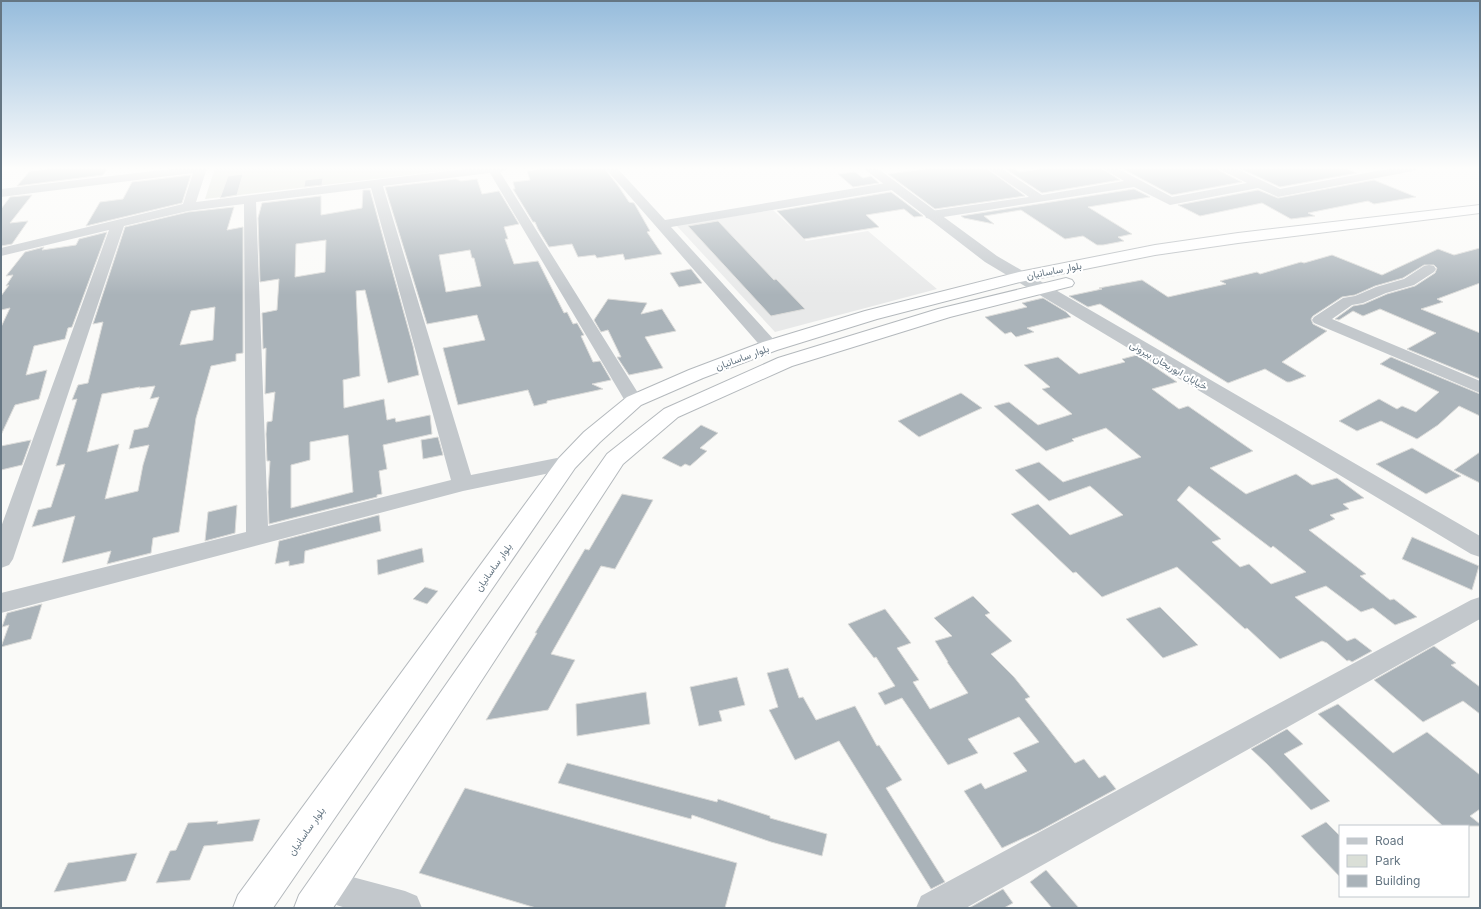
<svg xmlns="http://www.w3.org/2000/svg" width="1481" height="909" viewBox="0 0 1481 909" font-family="Inter,Vazirmatn,sans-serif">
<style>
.built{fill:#e8e9e9}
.green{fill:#dadfd7}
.building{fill:#aab3b9;stroke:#dcdcda;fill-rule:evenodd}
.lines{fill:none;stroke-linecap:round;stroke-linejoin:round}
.trunk-casing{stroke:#b4b9bd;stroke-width:2}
.minor{fill:#c3c8cc;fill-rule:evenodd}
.tertiary{fill:#c3c8cc;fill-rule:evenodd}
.trunk{fill:#fff;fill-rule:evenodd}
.labels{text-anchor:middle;stroke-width:4;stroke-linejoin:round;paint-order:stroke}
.street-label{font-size:10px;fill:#657683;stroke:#fff}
</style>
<rect width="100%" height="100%" fill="#fafaf8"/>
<!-- built -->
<path class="built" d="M773,210l33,31 62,-10 69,58 -162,43 -99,-107z"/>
<!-- green -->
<path class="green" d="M215,168h236l1,2 -247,29z"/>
<!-- building -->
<path class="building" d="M57,168h51l-5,7 -86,11 13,-15z
M547,168h57l15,19 10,15 5,1 16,28 -3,1 15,22 -37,6 -2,-6 -26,4 -2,-3 -17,2 -6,-13 -23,3 -11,-18 -3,-7h-2l-20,-33h2l-2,-7 17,-2 -3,-9z
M932,168h54l39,28 -90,13 -47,-35z
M1004,168h9l6,4 28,-4h54l19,12 -78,13z
M1121,168h97l2,3 22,11 -70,13z
M1239,168h106l12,5 -77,14z
M855,172l8,6 8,-2 8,7 -26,4 -15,-13z
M243,174l-6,21 -17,3 8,-22z
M191,175l-9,28 -96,23 14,-24 23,-3 9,-17z
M323,178l-1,7 -18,2 1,-7z
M456,179l5,2 16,-2 5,15 17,-3 20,33 -15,3 4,12h-3l9,25 24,-3 26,52 3,-1 6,12 4,-1 7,12 -3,1 12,26 7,-1 11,19 -19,4 11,5 -56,12v2l-13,3 -6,-16 -70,15 -15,-57 42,-8 -8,-25 -50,9 -42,-137zM470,250l2,8h2l7,28 -35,6 -7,-37z
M1374,180l42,17 -42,7 -6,-3 -60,12 7,3 -24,3 -29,-16 -62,13 -22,-11 80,-15 20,8z
M1134,189l16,8 -62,10 44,27 -14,3 6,4 -21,4h-6l-14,-9 -18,3 -44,-29 -37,6 10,8 -30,-6 -3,-2z
M363,190h7l43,156 6,29 -31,8 -23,-93 -9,1 4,85 -17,4 1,28 40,-9 3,21 8,-2 1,4 34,-7 2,19 -49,11 4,24 -8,2 3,23 -5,1v2l-108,27 -1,-32 2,-31h-3l-1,-27 1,-12 5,-1 3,-29 -10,2 1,-46 -3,1 -1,-36 15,-3 2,-31 -19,3 -2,-64 4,-15 59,-7v19l41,-7zM326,240l-1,32 -30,5 1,-33zM348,435l5,57 -62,16v-43l19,-5v-18z
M891,192l32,24 -9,1 -10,-8 -38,6 13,12 -75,12 -27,-28z
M32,195l-22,28 18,-2 -16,23 -11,2v-37l9,-12z
M234,207l-7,23 16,-3v126l-7,1v7l-25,5 -15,52 -17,114 -26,6 -2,15 -44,11 4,-13 -49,12 13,-47 -43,11 6,-17 13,-3 14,-43 -9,2 21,-67 -5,1 6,-15 10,-2 15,-61 -10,2 32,-97 63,-15zM215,307l-2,33 -33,5 11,-34zM155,386l-5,13 9,-2 -11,30 -14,3 -5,19 20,-4 -6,20 -5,26 -33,8 14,-55 -32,8 15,-58 38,-7 -1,1z
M718,221l56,59 2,-1 29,30 -34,7 -83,-90z
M107,232l-35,95 -4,1 -3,11 -31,7 -8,29 21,-5 -8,29 -24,6 -14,30v-108l9,-19 -9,2v-14l8,-11 -3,1 7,-11 -7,1 19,-24 19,-5 -2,3 34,-5 3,-6z
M1480,248v35l-43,16 6,3 -22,7 59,24v46l-73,-30 29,-16 -56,-24 -17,7 -10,-5 -14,9 -4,-1 18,-13 11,-2 23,-10 28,-8 20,-13 2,-5 -3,-3h-10l-21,13 -28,8 -20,9 -13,2 -29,19 -2,3 2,5 14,7 -45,31 24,14 -16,6h-3l-22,-13 -37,14 -128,-79 -12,3 -19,-11 33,-7 -3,-1 43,-8 26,17 58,-13 -6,-3 37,-9 3,2 41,-12 3,1 28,-8 50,20 56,-26 16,6z
M691,269l11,14 -23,4 -9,-14z
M1043,298l23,14 5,5 -44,11 7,4 -18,5 -5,-5 -6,2 -20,-17 42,-10 -5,-4z
M608,299l39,4 -6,11 21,-5 14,22 -31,6 18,31 -34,7 -12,-18h4l-13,-27 -7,2 -7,-12z
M1137,355l40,27 -25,7 27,20 9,-3 65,45 -43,17 36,26 50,-20 16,11 25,-7 27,20 -21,6 6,5 -19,6 5,4 -26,11 57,44 -6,2 30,24 4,-1 23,18 -22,8 -22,-17 -12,4 -35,-26 -31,11 52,44 8,-3 17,13 -20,11 -3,-2 -2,1 -20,-18 -5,-2 -42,18 -33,-31 -2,1 -68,-62 -75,30 -26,-25 -3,1 -62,-59 27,-10 32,31 53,-20 -33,-29 -41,15 -34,-31 24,-8 24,20 78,-25 -35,-29 -34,11 2,2 -28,10 -52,-45 15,-4 29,23 34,-11 -30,-25 8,-2 -26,-22 34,-8 21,17 46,-12 -3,-3zM1189,486l82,62 2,-2 33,26 -35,12 -22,-20 -9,3 -28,-25 9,-3 -44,-39z
M1391,357l89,37v22l-21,-10 -21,19 -21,14 -36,-18 -24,10 -18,-10 40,-22 18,10 5,-3 14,6 23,-20 -59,-28z
M961,393l21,15 -63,29 -21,-16z
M701,425l17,8 -18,15 7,3 -17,15 -5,-2 -4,3 -19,-9z
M438,437l5,18 -20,4 -2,-19z
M31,440l-9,25 -21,5v-24z
M1412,448l49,28 -35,18 -50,-30z
M1480,452v31l-26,-13z
M622,494l31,6 -38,69 -14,-3 -50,88 24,6 -27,50 -62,10 51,-87h-2l50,-84 4,1z
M237,505l-2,28 -30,8 3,-29z
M379,515l2,16 -76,20 -1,12 -15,3v-5l-14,3 4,-23z
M1412,537l67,29 -7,24 -70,-31z
M422,548l2,14 -46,13 -1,-15z
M425,587l13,4 -11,13 -14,-5z
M973,596l17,17 -5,2 27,26 -21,13 23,23 16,20 -5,2 50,64 9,-4 15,19 6,-3 11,14 -77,42 -37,17 -38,-57 17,-8 4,6 42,-18 -14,-18 26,-11 -20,-25 -51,22 10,14 -30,12 -46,-67 -17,7 -7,-12 17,-7 -19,-29 -2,1 -26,-34 37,-15 26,34 -14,5 22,32 -6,2 17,27 38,-16 -21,-31h1l-13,-21 17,-5 -18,-18z
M42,604l-11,35 -30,8 8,-22 -7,2 5,-14z
M1160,607l38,38 -35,13 -37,-39z
M1434,646l22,17 -5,2 29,22v27l-17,-13 -40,21 -49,-42z
M788,668l11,30 4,-1 13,23 39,-14 22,40 2,-1 23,35 -16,8 59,94 -14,7 -92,-148 -44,19 -26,-50 9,-3 -11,-34z
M737,677l8,28 -26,6 3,10 -23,5 -9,-39z
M646,692l4,32 -73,12 -1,-32z
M1338,704l55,49 34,-21 53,43v34l-10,7 10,8v2h-37l-125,-112z
M1287,729l16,15 -19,10 46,47 -19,9 -44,-46 -16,-15z
M567,763l150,39 1,-3 52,17v2l57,16 -5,22 -51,-14 -79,-27 -1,4 -133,-36z
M465,788l272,75 -12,45h-189l-117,-35z
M260,819l-7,22 -49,5 -14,34 -34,3 14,-32 6,-1 12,-27 30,-2 -1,3z
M1326,822l14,14v41l-39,-41z
M137,853l-11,28 -72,11 14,-29z
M1046,870l33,38h-27l-22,-26z
M1003,889l10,14 -9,5h-35z"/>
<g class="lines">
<defs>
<path id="trunk" d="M1480,205v8l-242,30 -83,12 -135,27 -143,37 -100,31 -74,28 -62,27 -41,37 -25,26 -302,440h-40l5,-13 321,-437 25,-26 43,-35 62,-27 74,-28 102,-31 154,-39 136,-27 83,-12z
M1066,278l6,2 2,3 -2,3 -122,31 -158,49 -114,51 -55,47 -290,444h-39l5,-13 308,-441 57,-45 114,-51 160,-49z"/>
</defs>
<!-- trunk casing -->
<use href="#trunk" class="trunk-casing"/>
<!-- minor -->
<path class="minor" d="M179,168h28l-11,34 276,-34h36l-2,2 -6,2 143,229 -2,4 -7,2 -7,-2 -2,-4 -135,-228 -107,13 88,289 96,-19 7,2 3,5 -3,5 -111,23 -462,122v-20l245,-61 -2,-328 -56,7 -64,15 -111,333 -4,6 -8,3v-41l108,-297 -108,26v-8l182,-44 10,-31 -192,24v-8zM371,188l80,292 -183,46 -12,-324z
M605,168h12l48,52 227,-38 4,1 2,3 -2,3 -4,1 -221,37 105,115 2,4 -2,4 -6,1 -6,-1z
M987,168h14l41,27 82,-14 -22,-13h15l55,29 75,-14 -26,-13 -2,-2h16l45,21 113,-21h26l-6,3 -135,26 -20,-9 -88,17 -36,-18 -203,32 -5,-1 -1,-3 1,-3 5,-1 98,-14z
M1429,265l5,1 2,3 -2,3 -20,13 -28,8 -23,10 -11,2 -20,14 148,62v12l-166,-70 -2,-3 2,-3 29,-19 12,-2 21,-9 28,-8 20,-13z
M1480,597v22l-514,289h-50l5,-12 550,-296z
M326,870l79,21 12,5 5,12h-76l-32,-10 -4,-12 4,-12z"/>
<!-- tertiary -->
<path class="tertiary" d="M863,168h14l120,88 483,280v21l-9,-3 -486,-292z"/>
<!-- trunk -->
<use href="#trunk" class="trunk"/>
</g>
<!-- sky -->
<linearGradient id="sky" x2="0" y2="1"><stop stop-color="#96bcdc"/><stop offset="0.57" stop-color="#fdfdfc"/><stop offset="1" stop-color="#fdfdfc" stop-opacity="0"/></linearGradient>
<rect width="1481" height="295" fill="url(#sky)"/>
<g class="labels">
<!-- street labels -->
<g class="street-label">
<text transform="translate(1054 270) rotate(-11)" y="4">بلوار ساسانیان</text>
<text transform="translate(742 357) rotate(-20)" y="4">بلوار ساسانیان</text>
<text transform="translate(1169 365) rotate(30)" y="4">خیابان ابوریحان بیرونی</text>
<text transform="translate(493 567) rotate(-55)" y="4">بلوار ساسانیان</text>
<text transform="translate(306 831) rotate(-55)" y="4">بلوار ساسانیان</text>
</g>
</g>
<!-- border -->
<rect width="1481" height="909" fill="none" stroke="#657683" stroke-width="4"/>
<!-- legend -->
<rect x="1339" y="825" width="130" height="72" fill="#ffffff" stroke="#c1c8cd"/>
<rect x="1347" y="838" width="20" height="6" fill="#c3c8cc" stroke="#c1c8cd"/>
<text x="1375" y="845" font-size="12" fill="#657683">Road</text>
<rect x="1347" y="855" width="20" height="12" fill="#dadfd7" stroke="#c1c8cd"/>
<text x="1375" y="865" font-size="12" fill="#657683">Park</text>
<rect x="1347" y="875" width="20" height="12" fill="#aab3b9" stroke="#c1c8cd"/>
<text x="1375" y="885" font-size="12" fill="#657683">Building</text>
</svg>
